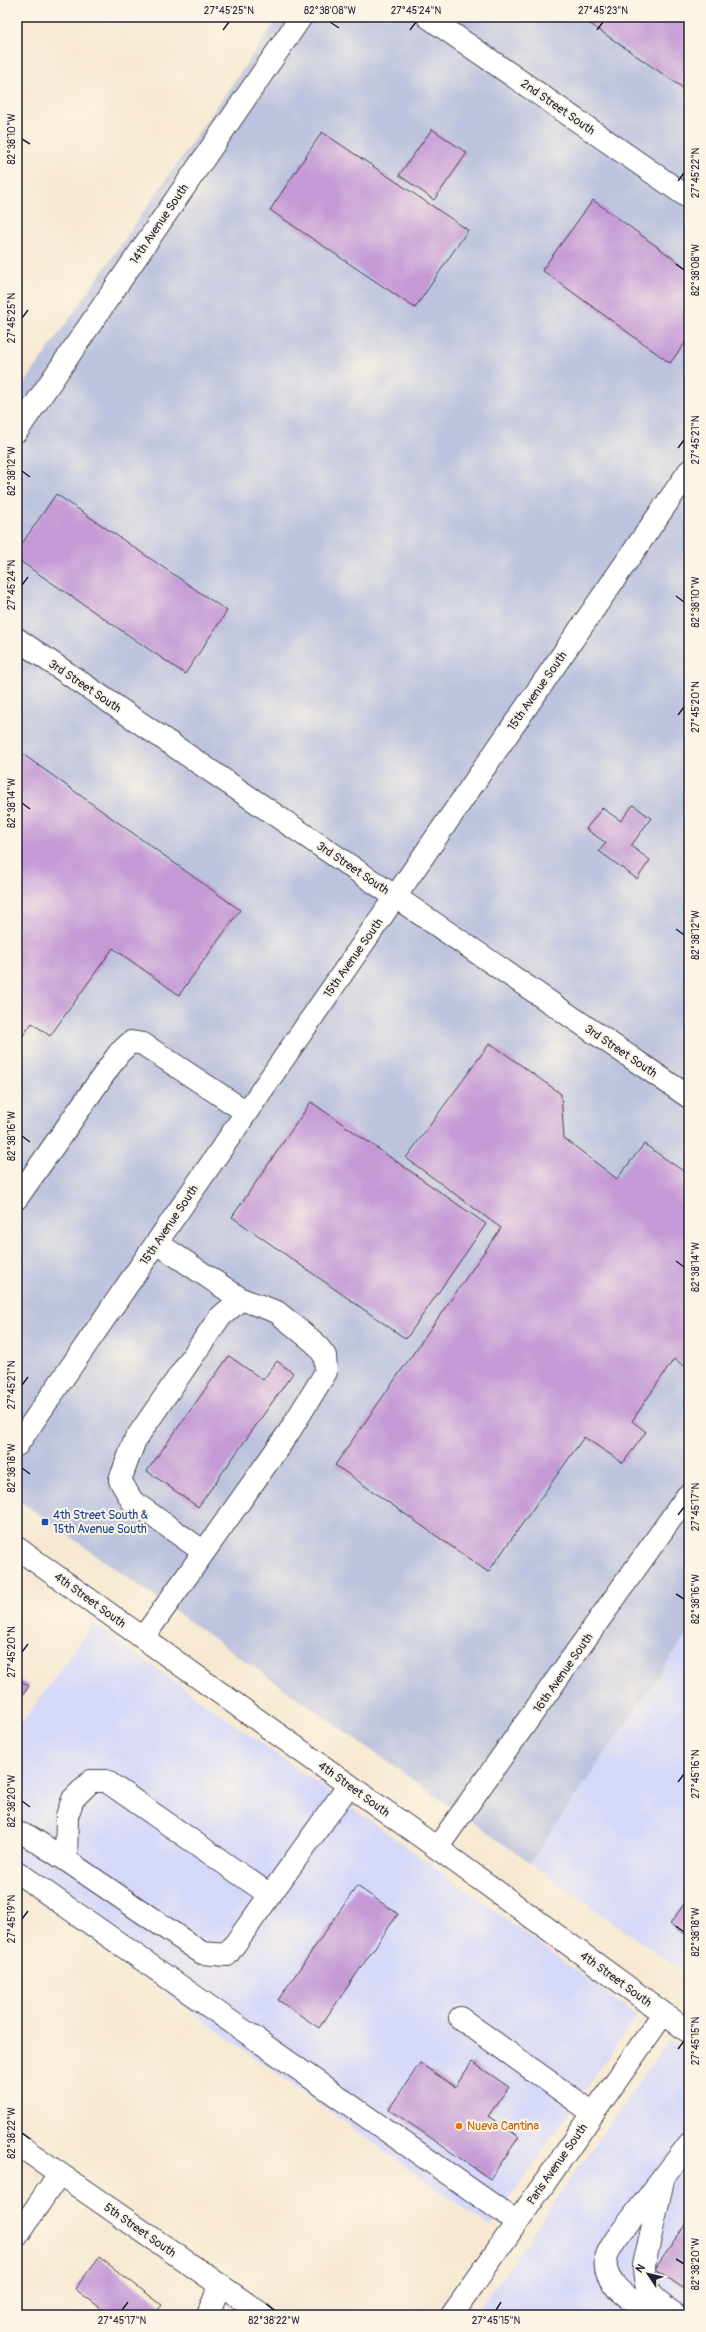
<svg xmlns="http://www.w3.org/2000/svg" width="706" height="2332" viewBox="0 0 706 2332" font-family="Pangolin,sans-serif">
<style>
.built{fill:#d5d8f9}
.industrial{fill:#bdc3de}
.building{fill:#c499d6}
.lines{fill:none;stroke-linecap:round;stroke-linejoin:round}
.minor-casing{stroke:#424052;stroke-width:24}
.major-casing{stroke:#424052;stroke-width:24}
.minor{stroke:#fff;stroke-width:22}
.major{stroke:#fff;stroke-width:22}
.ticks{fill:none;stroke:#22223b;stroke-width:1.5}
.transit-dot{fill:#1a4fb4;stroke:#fcf5e5;stroke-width:1.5}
.food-dot{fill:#e8710a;stroke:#fcf5e5;stroke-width:1.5}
.labels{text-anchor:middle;stroke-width:4;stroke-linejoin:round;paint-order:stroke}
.street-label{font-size:12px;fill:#22223b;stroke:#fcf5e5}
.transit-label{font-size:12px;fill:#164399;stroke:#fcf5e5;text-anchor:start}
.food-label{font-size:12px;fill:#c56008;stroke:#fcf5e5;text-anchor:start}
.neatline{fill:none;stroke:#22223b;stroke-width:1.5}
.ticks-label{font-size:10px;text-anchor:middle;fill:#22223b}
</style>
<rect width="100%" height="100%" fill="#fcf5e5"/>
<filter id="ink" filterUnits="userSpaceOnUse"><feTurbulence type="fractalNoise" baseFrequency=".025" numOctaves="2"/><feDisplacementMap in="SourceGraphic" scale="8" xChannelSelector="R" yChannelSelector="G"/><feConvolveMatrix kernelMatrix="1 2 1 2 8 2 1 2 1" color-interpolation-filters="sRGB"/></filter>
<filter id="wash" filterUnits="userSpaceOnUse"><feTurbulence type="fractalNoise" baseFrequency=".012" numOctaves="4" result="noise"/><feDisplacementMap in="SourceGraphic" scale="16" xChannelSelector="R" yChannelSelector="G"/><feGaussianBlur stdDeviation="0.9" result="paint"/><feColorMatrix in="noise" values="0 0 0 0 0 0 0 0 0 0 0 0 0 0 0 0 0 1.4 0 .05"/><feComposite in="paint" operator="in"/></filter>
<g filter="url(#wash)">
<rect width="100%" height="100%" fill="#f7e9d1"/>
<!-- built -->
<path class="built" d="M93,1624l335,238 209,154 -147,211 -473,-341v-156z
M689,1631v343l-59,-39 -100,-72z
M669,2039l20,14v262h-214z"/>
<!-- industrial -->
<path class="industrial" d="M279,17h410v1614l-159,232 -513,-364v-1105z"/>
<g id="blocks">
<!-- building -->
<path class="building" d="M580,17h109v75z
M432,129l35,24 -33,47 -35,-25z
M322,132l146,98 -53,78 -145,-98z
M593,200l96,70v68l-19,25 -128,-93z
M56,494l171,117 -42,63 -168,-115v-8z
M17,750l223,160 -61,85 -66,-47 -63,88 -18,-13 -15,21z
M633,805l18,13 -20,28 19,14 -13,19 -38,-28 7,-8 -20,-14 16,-21 19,13z
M490,1043l71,51 3,44 53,41 27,-35 45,31v194l-15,-10 -42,62 14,11 -23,31 -39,-26 -96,135 -153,-107 166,-237 -95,-70z
M311,1102l175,122 -80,115 -174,-122z
M229,1356l34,24 14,-19 16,12 -95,134 -51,-36z
M17,1679l12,7 -12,17z
M357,1886l41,28 -79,114 -41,-28z
M689,1897v40l-19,-13z
M472,2062l37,25 -21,29 31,21 -29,42 -101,-70 31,-46 35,24z
M689,2220v72l-34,-23z
M99,2257l63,48 -8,10h-44l-35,-26z"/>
</g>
</g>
<g filter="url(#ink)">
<use href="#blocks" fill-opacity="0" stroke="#424052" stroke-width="1"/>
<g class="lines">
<defs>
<path id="minor" d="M428,17l261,181
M17,431l284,-414
M17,639l672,458
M17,1198l102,-145 12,-11 12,2 103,68
M157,1243l84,56
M17,1445l672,-974
M143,1638l146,-206 37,-60 -1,-16 -10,-13 -38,-31 -36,-13 -22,19 -84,122 -15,40 12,21 72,51
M17,1833l11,3 38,24 136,93 25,2 122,-170
M437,1848l250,-352
M66,1860l1,-44 6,-17 18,-18h15l164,114
M17,1872l500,350
M460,2018l133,95
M17,2144l246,171
M663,2180l-19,85c0,30 9,34 32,50
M17,2236l42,-62
M208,2315l12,-30
M452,2315l211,-301
M656,2315c-20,-13 -58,-30 -49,-60 2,-5 6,-11 9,-16l73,-95"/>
<path id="major" d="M17,1548l420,300 252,184"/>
</defs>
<!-- minor casing -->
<use href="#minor" class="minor-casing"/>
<!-- major casing -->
<use href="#major" class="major-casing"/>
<!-- minor -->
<use href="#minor" class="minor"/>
<!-- major -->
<use href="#major" class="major"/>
</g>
</g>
<!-- ticks -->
<path class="ticks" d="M330,22l9,6M223,30l6,-8M410,30l6,-8M597,30l6,-8M22,139l8,5M678,181l6,-8M676,264l8,6M22,318l6,-8M678,448l6,-8M22,471l8,6M22,585l6,-8M676,596l8,6M678,715l6,-8M22,803l8,6M676,929l8,6M22,1136l8,6M676,1261l8,6M22,1385l6,-8M22,1468l8,6M678,1515l6,-8M676,1594l8,5M22,1652l6,-8M678,1782l6,-8M22,1801l8,6M22,1919l6,-8M676,1926l8,6M678,2049l6,-8M22,2133l8,6M676,2259l8,5M266,2304l8,6M122,2310l6,-8M496,2310l5,-8"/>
<!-- markers -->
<rect class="transit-dot" x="41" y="1518" width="8" height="8" rx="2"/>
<circle class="food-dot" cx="459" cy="2126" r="4"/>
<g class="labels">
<!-- street labels -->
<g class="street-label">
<text transform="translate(558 107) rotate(35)" y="4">2nd Street South</text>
<text transform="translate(159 224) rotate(-56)" y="4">14th Avenue South</text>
<text transform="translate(85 686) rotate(34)" y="4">3rd Street South</text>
<text transform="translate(537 691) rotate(-55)" y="4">15th Avenue South</text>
<text transform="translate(353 868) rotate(34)" y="4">3rd Street South</text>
<text transform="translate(353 958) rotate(-55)" y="4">15th Avenue South</text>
<text transform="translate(621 1051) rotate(34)" y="4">3rd Street South</text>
<text transform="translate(169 1225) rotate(-56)" y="4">15th Avenue South</text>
<text transform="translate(90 1600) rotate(36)" y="4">4th Street South</text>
<text transform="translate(563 1673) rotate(-55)" y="4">16th Avenue South</text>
<text transform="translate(354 1789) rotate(36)" y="4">4th Street South</text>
<text transform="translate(616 1979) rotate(36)" y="4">4th Street South</text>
<text transform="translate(557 2164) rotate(-55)" y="4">Paris Avenue South</text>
<text transform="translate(140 2230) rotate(35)" y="4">5th Street South</text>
</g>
<!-- transit labels -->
<g class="transit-label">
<text x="53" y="1519">4th Street South &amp;<tspan x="53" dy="14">15th Avenue South</tspan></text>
</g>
<!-- food labels -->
<g class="food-label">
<text x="467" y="2130">Nueva Cantina</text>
</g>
</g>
<!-- margin -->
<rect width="706" height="2332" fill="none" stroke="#fcf5e5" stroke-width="44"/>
<!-- north arrow -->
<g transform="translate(648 2274) rotate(305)" stroke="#fcf5e5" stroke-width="3" paint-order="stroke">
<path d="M0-3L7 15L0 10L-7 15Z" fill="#22223b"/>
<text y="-6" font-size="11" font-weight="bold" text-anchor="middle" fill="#22223b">N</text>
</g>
<rect x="22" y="22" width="662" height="2288" class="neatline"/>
<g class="ticks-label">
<text x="229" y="14">27°45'25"N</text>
<text x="330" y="14">82°38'08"W</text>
<text x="416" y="14">27°45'24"N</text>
<text x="603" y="14">27°45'23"N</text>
<text transform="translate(11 139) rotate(-90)" y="4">82°38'10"W</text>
<text transform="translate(695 173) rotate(-90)" y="4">27°45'22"N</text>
<text transform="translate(695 270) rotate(-90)" y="4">82°38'08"W</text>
<text transform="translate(11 318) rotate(-90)" y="4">27°45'25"N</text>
<text transform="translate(695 440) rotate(-90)" y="4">27°45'21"N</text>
<text transform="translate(11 471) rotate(-90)" y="4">82°38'12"W</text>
<text transform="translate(11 585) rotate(-90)" y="4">27°45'24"N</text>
<text transform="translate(695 602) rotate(-90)" y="4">82°38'10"W</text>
<text transform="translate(695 707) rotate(-90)" y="4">27°45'20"N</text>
<text transform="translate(11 803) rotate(-90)" y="4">82°38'14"W</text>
<text transform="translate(695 935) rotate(-90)" y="4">82°38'12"W</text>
<text transform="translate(11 1136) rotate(-90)" y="4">82°38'16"W</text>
<text transform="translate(695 1267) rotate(-90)" y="4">82°38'14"W</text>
<text transform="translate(11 1385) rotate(-90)" y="4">27°45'21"N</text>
<text transform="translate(11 1468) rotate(-90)" y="4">82°38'18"W</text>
<text transform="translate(695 1507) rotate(-90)" y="4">27°45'17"N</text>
<text transform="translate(695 1599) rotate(-90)" y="4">82°38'16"W</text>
<text transform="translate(11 1652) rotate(-90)" y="4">27°45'20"N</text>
<text transform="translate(695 1774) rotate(-90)" y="4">27°45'16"N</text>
<text transform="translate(11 1801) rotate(-90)" y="4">82°38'20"W</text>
<text transform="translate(11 1919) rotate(-90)" y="4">27°45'19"N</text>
<text transform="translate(695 1932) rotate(-90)" y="4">82°38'18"W</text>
<text transform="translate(695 2041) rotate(-90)" y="4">27°45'15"N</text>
<text transform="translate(11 2133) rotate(-90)" y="4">82°38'22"W</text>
<text transform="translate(695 2264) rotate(-90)" y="4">82°38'20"W</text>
<text x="122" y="2324">27°45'17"N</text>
<text x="274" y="2324">82°38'22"W</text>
<text x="496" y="2324">27°45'15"N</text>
</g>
</svg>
